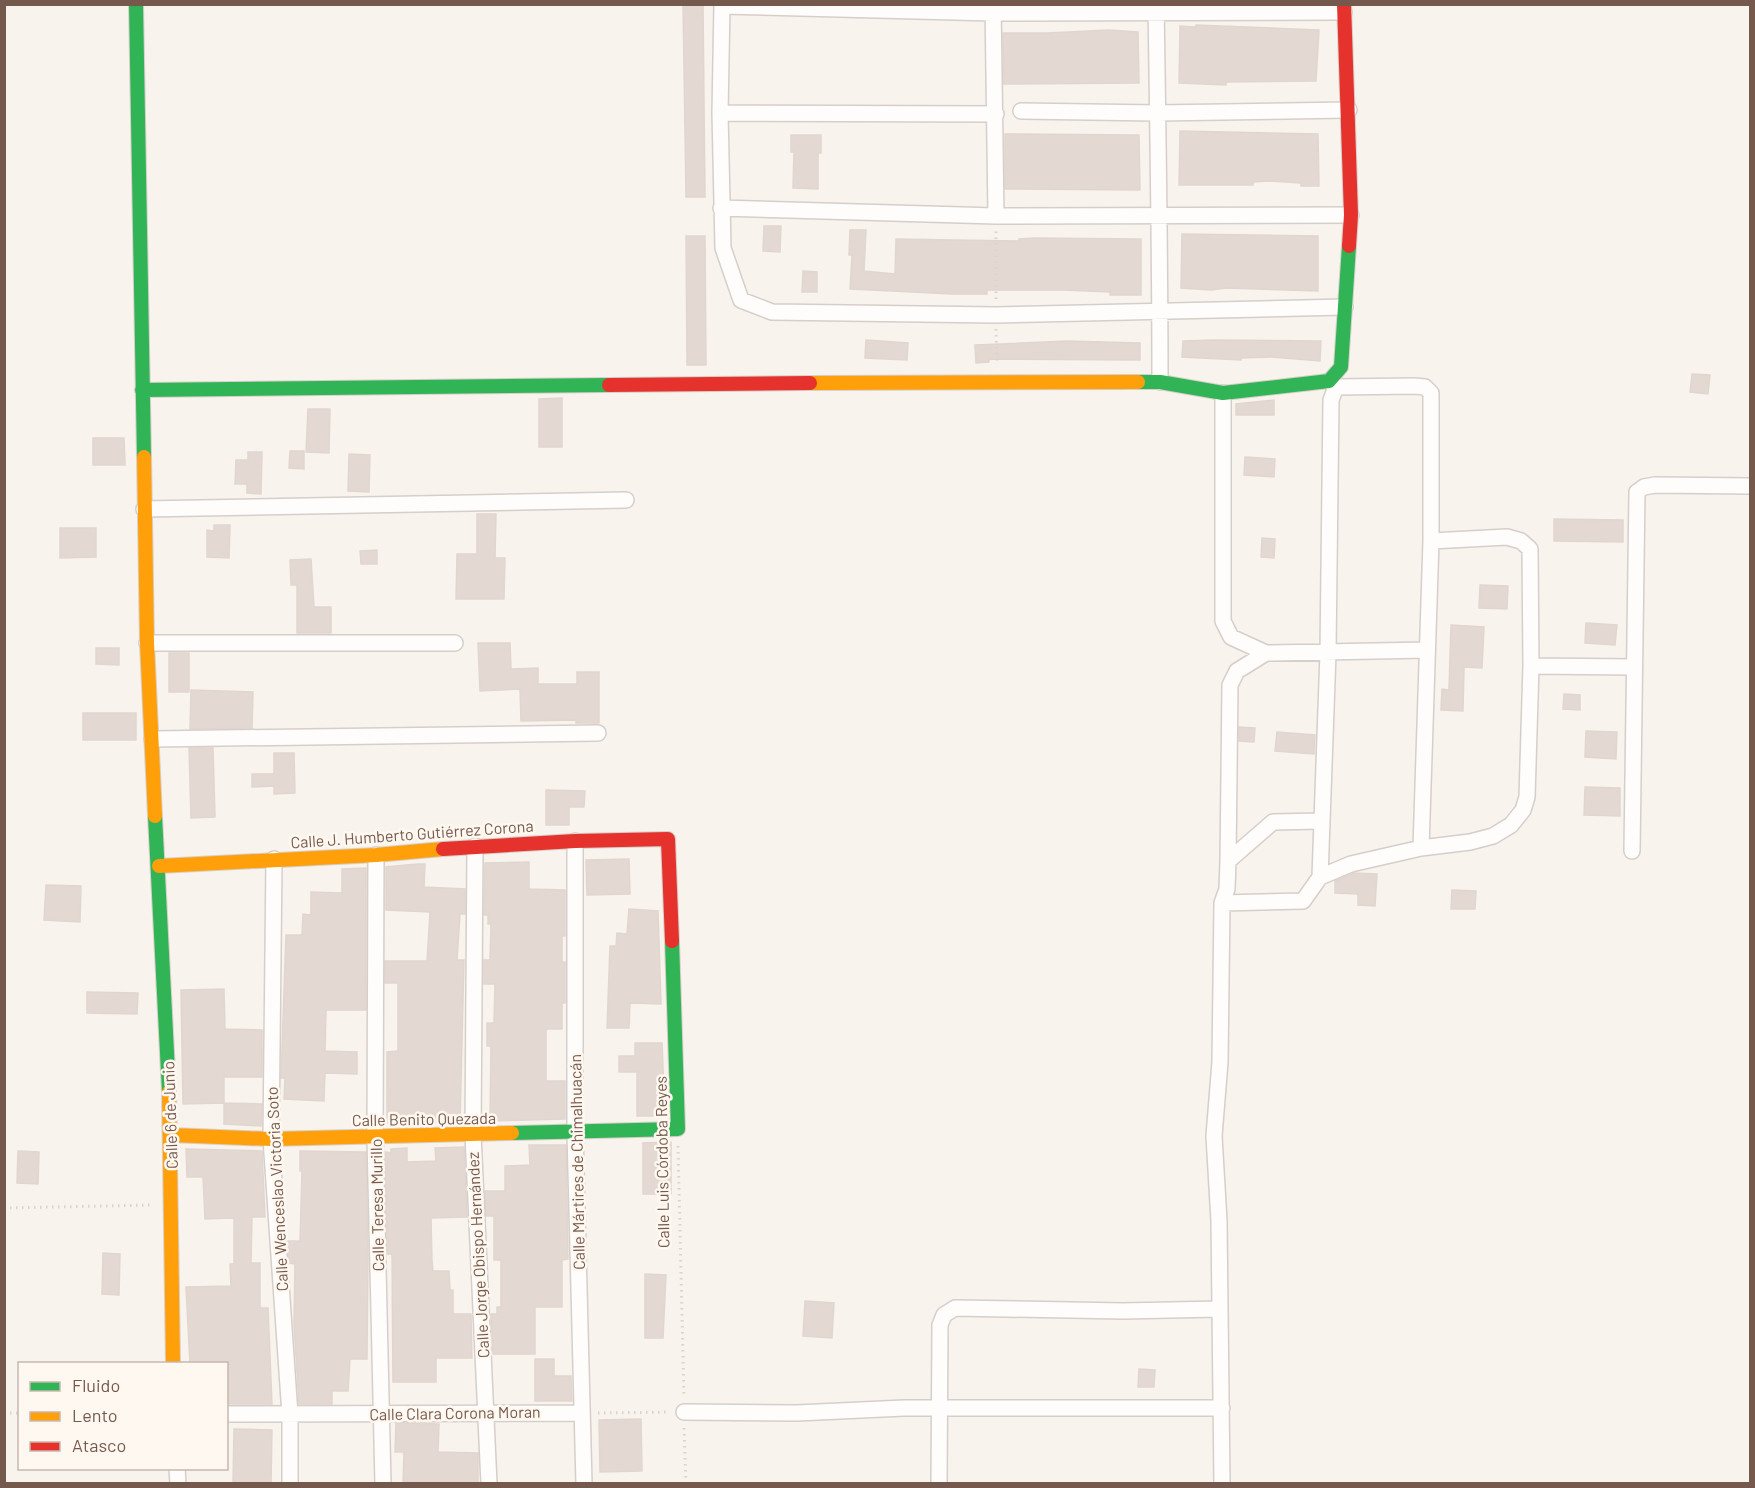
<svg xmlns="http://www.w3.org/2000/svg" width="1755" height="1488" viewBox="0 0 1755 1488" font-family="Barlow,sans-serif">
<style>
.building{fill:#e3d9d2;stroke:#e1d6cf;stroke-width:1.5}
.lines{fill:none;stroke-linecap:round;stroke-linejoin:round}
.street-casing{stroke:#d6ceca;stroke-width:18}
.fast-casing{stroke:#d7cfca;stroke-width:16}
.slow-casing{stroke:#d7cfca;stroke-width:16}
.jam-casing{stroke:#d7cfca;stroke-width:16}
.path{stroke:#dad3d0;stroke-width:3;stroke-dasharray:1.5 4.5;stroke-linecap:butt}
.street{stroke:#fefdfc;stroke-width:15}
.fast{stroke:#30b455;stroke-width:14}
.slow{stroke:#ff9f0a;stroke-width:14}
.jam{stroke:#e5322d;stroke-width:14}
.labels{text-anchor:middle;stroke-width:5;stroke-linejoin:round;paint-order:stroke}
.street-label{font-size:16px;fill:#76594d;stroke:#fef8f0}
</style>
<rect width="100%" height="100%" fill="#f8f3ed"/>
<!-- building -->
<path class="building" d="M683,4h20l2,193h-19z
M1196,25l123,5 -3,51 -90,1v3l-47,-2 1,-57 16,1z
M1109,30l29,2 1,51 -135,1 -1,-51h44z
M1180,131l138,3 1,52h-18v-3l-33,-2 -15,1v3h-74z
M1005,134l134,1 1,55 -135,-1z
M791,135h30v18h-3v36l-25,-1 1,-36h-3z
M764,226h17l-1,26 -17,-1z
M850,230h16l-2,41 31,3 1,-35 123,2v-2l15,-1 107,1v56h-31v-3l-47,-2h-76v4h-34l-103,-5 2,-34h-3z
M1182,234l136,2v55l-92,-3 -15,2 -30,-2z
M686,236h19l1,129h-19z
M803,271l14,1v20h-15z
M866,340l42,3 -1,17 -42,-2z
M1214,340l107,1 -1,20 -49,-4 -30,1v2l-59,-3 1,-16z
M1067,341l73,2v17l-151,-1v3l-13,1 -1,-18z
M1692,374l18,1 -2,19 -18,-2z
M562,398v49h-23v-48z
M1274,400v15h-38v-11z
M308,409h22l-1,44 -23,-1z
M93,438h31l1,27h-32z
M290,451h14v18l-15,-1z
M248,452h14l-1,42 -14,-1v-9h-12l1,-24h12z
M349,454l21,1 -1,37 -21,-1z
M1245,457l30,2 -1,18 -30,-2z
M477,514h19l-1,44h10l-1,41h-48l1,-45h20z
M1554,519l69,1v22l-69,-1z
M214,525h16l-1,33 -22,-1v-27l7,1z
M60,528h36v29l-36,1z
M1262,538l13,1 -1,19 -13,-1z
M377,550v14h-16l-1,-13z
M311,559l3,48h17v26h-34v-48h-6l-1,-25z
M1480,585l28,1 -1,23 -28,-1z
M1586,623l31,2 -2,20 -30,-2z
M1451,625l33,2 -2,41 -18,-1 -1,44 -22,-1 1,-21 7,1z
M478,643h32l1,26 27,-1v16h39v-12h22v51h-23v-3l-55,1 -1,-32 -40,2z
M96,648h23v17l-23,-1z
M169,653h20v39h-20z
M191,690l62,2 -1,36 -62,1z
M1564,694l16,1v15l-17,-1z
M83,713h53v27h-53z
M1239,727l16,1 -1,14 -15,-1z
M1586,731l31,1 -1,27 -31,-2z
M1277,732l38,3 -1,19 -39,-3z
M189,748h24l2,69 -24,1z
M274,753h20l1,40 -21,1v-8l-22,1v-13h22z
M1585,787l35,1v28l-36,-1z
M546,790l39,1 -1,16h-15v18h-23z
M629,859l1,35 -43,1 -1,-35z
M529,862v27l36,1v46h-3v26h3v41h-3v26h-16v52h19v38l-75,2 1,-75h-4v-23h7l1,-39h-11v-24h6l1,-36h-3v-9h-4l1,-52z
M417,864h8l-1,23 41,2v25h-5l-3,46h7l-4,162 -73,1v-71l11,-1v-68h-13v-22h42l3,-49 -44,-2v-43z
M366,868v142h-40l-1,41 32,1v22l-32,-1 -1,28 -40,-2 1,-21h-4l5,-143h16l1,-21 8,1v-23l31,1v-24z
M1354,873l23,1 -2,32 -17,-1v-11l-23,-1v-12z
M46,885l35,1 -1,36 -36,-2z
M1452,890l24,1 -1,18h-24z
M629,909l29,2 3,93 -31,-1 -1,25h-22l3,-82h6l1,-13 10,1z
M224,989l1,40 37,1v47h-38v26l-41,1 -2,-114z
M87,992l51,1 -1,21 -50,-1z
M635,1043h27l3,73h-28v-44h-18v-16h16z
M224,1103l38,1 -1,22 -37,-2z
M671,1142v52h-28v-51z
M529,1145h37l2,114 -6,1v47h-27v47h-42l-2,-40h6v-7h4v-47h-7v-44h-8l-1,-25h20v-25l25,-1z
M464,1147l3,70 -36,1 1,42 1,11h16l1,19h3v24h18l1,44h-36v24h-43l-1,-128h-5l-2,-102 6,1v-4l16,-1v14l29,-1 -1,-13z
M186,1149l76,2 3,66h-13l-1,46h9v45h8l4,96h-46v-40h-36l-4,-77 45,-1 -1,-22h4v-46l-29,1 -2,-42h-16z
M18,1151l21,1 -1,32 -21,-1z
M300,1151l66,1 2,106 -1,101h-17l-2,32h-16v13h-33l-5,-80 1,-60 -6,-1 -1,-17v-5h12l2,-70h-2z
M103,1253l17,1 -1,41 -17,-1z
M645,1274l21,1 -3,63h-18z
M805,1301l29,2 -2,35 -29,-2z
M535,1359h19v17h17l1,25h-37z
M1139,1369l16,1 -1,17h-16z
M641,1419l1,52 -42,1 -1,-52z
M396,1423l43,1 -1,28 40,1v31h-75l1,-32h-9z
M234,1429l38,1 -1,54h-38z"/>
<g class="lines">
<defs>
<path id="street" d="M722,4l-2,109 3,135 18,52 31,12 224,3 349,-8
M993,4l3,212
M1156,4c2,126 4,252 4,378
M722,6l271,7 351,-1
M1021,111l136,2 192,-3
M720,113l276,1
M721,208l275,8 355,-1
M1329,381l7,6 78,-1 11,1 6,6v148l-10,307
M1223,393v228l8,16 35,16 161,-3
M144,509l482,-9
M147,643h308
M1266,653l-29,18 -7,14 -2,176 -1,28 -5,14 81,-2 17,-24 31,-13 70,-16 49,-6 23,-6 18,-11 12,-15 4,-13 4,-131 -1,-117 -9,-8 -14,-4 -76,4
M1531,666l103,1
M152,739l446,-6
M575,841v291l9,352
M475,846l-2,289 16,349
M1632,851l5,-359 7,-5 11,-2 95,1
M376,855l-1,283 8,346
M274,859l-3,280 19,276v69
M1228,861l45,-39 48,-1
M1320,877l8,-224 3,-253 5,-13
M1222,903l-2,159 -6,74 5,85 3,263
M684,1412l113,1 107,-5h318
M226,1414l355,-1
M177,1468l1,16
M939,1484l1,-159 4,-10 11,-7 168,3 96,-2"/>
<path id="fast" d="M136,4l8,453
M1138,382h22l63,11 106,-12 12,-14 8,-121
M142,390l467,-5
M155,816l14,276
M512,1133l166,-4 -6,-188"/>
<path id="slow" d="M810,383l328,-1
M144,457l3,186 8,173
M159,866l217,-11 67,-6
M169,1092l4,272
M171,1135l100,4 241,-6"/>
<path id="jam" d="M1344,4l7,211 -2,31
M609,385l201,-2
M443,849l132,-8 93,-2 4,102"/>
</defs>
<!-- street casing -->
<use href="#street" class="street-casing"/>
<!-- fast casing -->
<use href="#fast" class="fast-casing"/>
<!-- slow casing -->
<use href="#slow" class="slow-casing"/>
<!-- jam casing -->
<use href="#jam" class="jam-casing"/>
<!-- path -->
<path class="path" d="M996,299v-69
M996,329l1,36
M678,1146l6,251
M4,1208l149,-3
M4,1413h16
M598,1413l71,-1
M684,1428l2,56"/>
<!-- street -->
<use href="#street" class="street"/>
<!-- fast -->
<use href="#fast" class="fast"/>
<!-- slow -->
<use href="#slow" class="slow"/>
<!-- jam -->
<use href="#jam" class="jam"/>
</g>
<g class="labels">
<!-- street labels -->
<g class="street-label">
<text transform="translate(412 834) rotate(-4)" y="6">Calle J. Humberto Gutiérrez Corona</text>
<text transform="translate(170 1115) rotate(-92)" y="6">Calle 6 de Junio</text>
<text transform="translate(424 1119) rotate(-1)" y="6">Calle Benito Quezada</text>
<text transform="translate(577 1162) rotate(-91)" y="6">Calle Mártires de Chimalhuacán</text>
<text transform="translate(662 1162) rotate(-91)" y="6">Calle Luis Córdoba Reyes</text>
<text transform="translate(277 1189) rotate(-93)" y="6">Calle Wenceslao Victoria Soto</text>
<text transform="translate(377 1205) rotate(-91)" y="6">Calle Teresa Murillo</text>
<text transform="translate(478 1255) rotate(-93)" y="6">Calle Jorge Obispo Hernández</text>
<text transform="translate(455 1413) rotate(-1)" y="6">Calle Clara Corona Moran</text>
</g>
</g>
<!-- border -->
<rect width="1755" height="1488" fill="none" stroke="#76594d" stroke-width="12"/>
<!-- legend -->
<rect x="18" y="1362" width="210" height="108" fill="#fef8f0" stroke="#c8b8af" stroke-width="1.5"/>
<rect x="30" y="1382" width="30" height="9" fill="#30b455" stroke="#c8b8af" stroke-width="1.5"/>
<text x="72" y="1392" font-size="18" fill="#76594d">Fluido</text>
<rect x="30" y="1412" width="30" height="9" fill="#ff9f0a" stroke="#c8b8af" stroke-width="1.5"/>
<text x="72" y="1422" font-size="18" fill="#76594d">Lento</text>
<rect x="30" y="1442" width="30" height="9" fill="#e5322d" stroke="#c8b8af" stroke-width="1.5"/>
<text x="72" y="1452" font-size="18" fill="#76594d">Atasco</text>
</svg>
